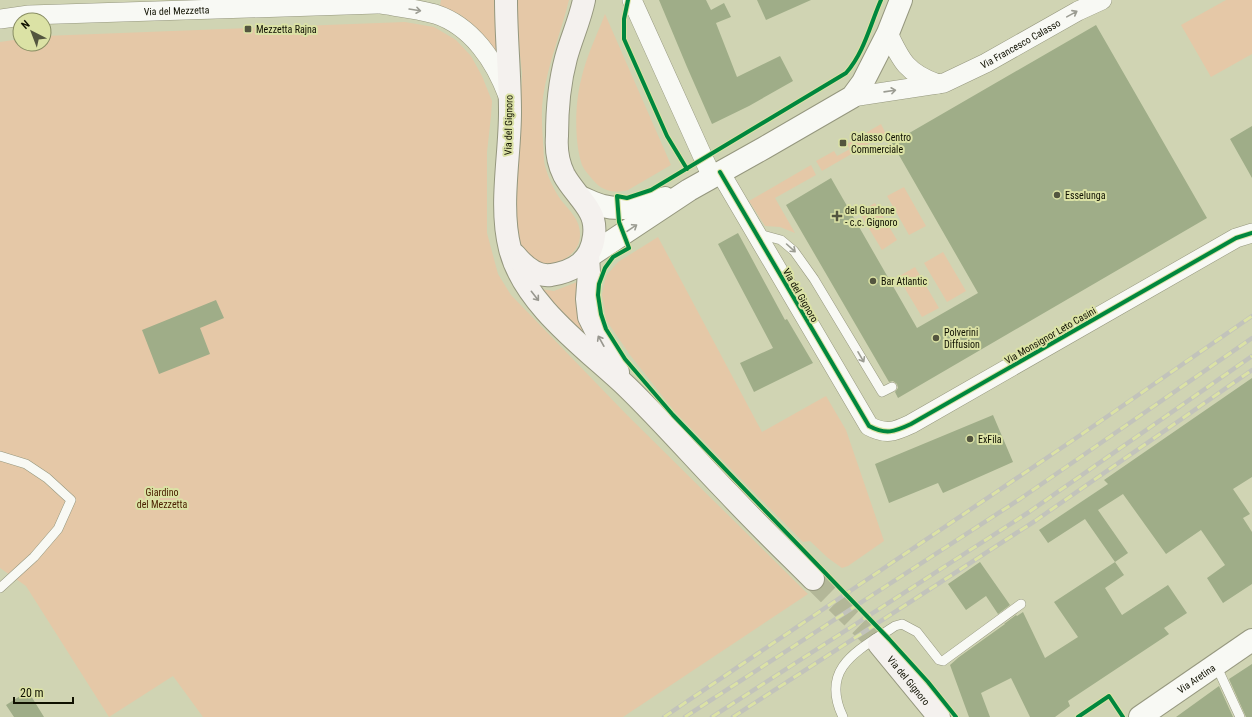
<svg xmlns="http://www.w3.org/2000/svg" width="1252" height="717" viewBox="0 0 1252 717" font-family="'Roboto Condensed',sans-serif">
<style>
.green{fill:#e5c8a7}
.building{fill:#9fad88}
.lines{fill:none;stroke-linecap:round;stroke-linejoin:round}
.secondary-tunnel{stroke:#b3b798;stroke-width:22;stroke-dasharray:22 11;stroke-linecap:butt}
.service-casing{stroke:#95977e;stroke-width:10}
.minor-casing{stroke:#95977e;stroke-width:20}
.tertiary-casing{stroke:#95977e;stroke-width:24}
.secondary-casing{stroke:#95977e;stroke-width:24}
.service{stroke:#f8f9f4;stroke-width:9}
.minor{stroke:#f8f9f4;stroke-width:19}
.tertiary{stroke:#f8f9f4;stroke-width:22}
.secondary{stroke:#f4f1ee;stroke-width:22}
.rail-casing{stroke:#c2c3bb;stroke-width:4.5}
.rail{stroke:#dbe2a5;stroke-width:3;stroke-dasharray:9;stroke-linecap:butt}
.cycleway-casing{stroke:#dbe2a5;stroke-width:6}
.cycleway{stroke:#00873e;stroke-width:4}
.oneway{stroke:#9b9c92}
.oneway2{stroke:#98978f}
.poi-dot{fill:#53553f;stroke:#dbe2a5;stroke-width:1.5}
.labels{text-anchor:middle;stroke-width:4;stroke-linejoin:round;paint-order:stroke}
.street-label{font-size:10px;fill:#0f1000;stroke:#dbe2a5}
.poi-label{font-size:10px;fill:#0f1000;stroke:#dbe2a5;text-anchor:start}
.park-label{font-size:10px;fill:#4b2100;stroke:#dbe2a5}
</style>
<rect width="100%" height="100%" fill="#d0d4b3"/>
<!-- green -->
<path class="green" d="M441,0h56l3,58 -23,-28 -16,-15 -21,-9z
M517,0h52c-8,32 -21,64 -26,97 -2,15 -1,30 0,45 1,9 0,19 3,27 2,8 7,18 11,25 8,14 24,23 23,42 -1,24 -36,37 -53,19 -8,-9 -9,-25 -11,-37l6,-145 -6,-53z
M1226,0h26v54l-41,23 -30,-52z
M605,14l66,151 -43,25c-14,4 -26,1 -35,-10 -4,-5 -9,-10 -11,-15 -8,-23 -7,-62 -1,-85 5,-23 16,-45 24,-66z
M405,22l29,5 22,13 15,16 11,20 10,25 -1,15 -4,36v81l11,41 13,21 116,120 181,179 -185,123h-420l-30,-41 -64,41 -83,-131 -26,-18v-526l20,-3v5h24v-8z
M881,124l5,10 -64,37 -6,-10 18,-10 3,5 13,-7 -3,-5z
M811,165l5,10 -41,23 20,35 -15,-6 -15,-1 -16,-25z
M904,187l22,39 -17,9 -22,-39z
M875,203l22,37 -15,10 -23,-38z
M658,237l104,195 64,-36 20,34 38,111 -36,25 -6,2 -14,-10 -18,-17 -7,1 -128,-130 -45,-57 -24,-35 -4,-26 4,-18 12,-14z
M943,252l23,39 -19,11 -23,-39z
M915,267l24,41 -17,9 -24,-40z
M577,282v25l8,32 -45,-50 14,2z"/>
<!-- building -->
<path class="building" d="M659,0h47l5,10 13,-7 7,14 -15,6 21,54 43,-21 13,25 -44,25 -37,18 -25,-57z
M757,0h54l-45,20z
M1096,25l111,193 -309,180 -3,-6 3,-4 -1,-4 -4,-3 -4,1 -103,-177 45,-27 86,150 61,-35 -86,-150z
M1252,126v52l-22,-39z
M738,233l47,87 2,-1 26,44 -59,29 -14,-29 33,-15 -55,-104z
M216,300l8,18 -24,10 10,26 -51,20 -17,-44z
M1252,378v99l-19,12 17,25 -7,4 9,14v52l-29,19 -16,-25 18,-13 -24,-35 -35,24 -43,-60 -25,16 30,43 -13,9 -30,-43 -37,24 -9,-13 69,-46 -4,-4z
M993,415l20,47 -70,31 -5,-10 -49,20 -14,-39z
M980,562l30,43 -12,9 -12,-18 -20,14 -18,-26z
M1115,562l9,13 -19,13 17,27 46,-30 19,28 -23,15 5,6 -101,67 2,5 -15,11h-25l-19,-39 -30,15 9,24h-21l-19,-52 9,-8 46,-33h-1l12,-9 1,1 6,-4 22,46 33,-21 -24,-35z
M1252,664v53h-6l-17,-38z
M1219,686l14,31h-57z
M28,691l16,26h-30l-8,-12z"/>
<g class="lines">
<!-- secondary-tunnel -->
<path class="secondary-tunnel" d="M813,579l66,65"/>
<defs>
<path id="service" d="M759,234l22,6 13,11 20,28 68,113 10,-5
M0,456l26,8 21,14 24,22 -13,29 -24,28 -34,31
M1216,665l24,52
M843,717c-24,-50 16,-67 52,-91l7,-2 15,8 22,28 4,1 78,-57"/>
<g id="minor">
<path d="M632,0l80,177"/>
<path d="M380,4c18,3 37,5 55,10 37,12 60,47 73,82"/>
<path id="s1" d="M0,19l29,-4 348,-11 19,-4"/>
<path d="M888,33c13,28 19,40 50,51"/>
<path id="s2" d="M852,97l92,-14 42,-20 92,-52 24,-11"/>
<path d="M720,172l149,254c17,9 25,6 42,-2l325,-186 16,-5"/>
</g>
<g id="tertiary">
<path d="M580,197c8,3 15,7 23,9 22,6 41,-2 62,-8"/>
<path d="M588,257l101,-67 75,-42 88,-51 11,-15 25,-49 13,-33"/>
<path id="s3" d="M1140,717l112,-77"/>
</g>
<g id="secondary">
<path d="M506,0c0,37 4,75 4,112 0,45 -11,94 0,137 14,56 77,100 117,138 35,34 68,72 102,107 27,29 56,57 84,85"/>
<path d="M515,255c9,11 21,22 36,20 24,-4 40,-14 43,-39 1,-8 0,-17 -4,-24 -7,-13 -19,-24 -26,-37 -6,-12 -8,-26 -7,-39 0,-26 2,-52 9,-78 5,-19 14,-38 18,-58"/>
<path d="M588,257l1,15 -2,27 2,18 8,16 21,39"/>
<path id="s4" d="M879,644l60,73"/>
</g>
</defs>
<!-- service casing -->
<use href="#service" class="service-casing"/>
<!-- minor casing -->
<use href="#minor" class="minor-casing"/>
<!-- tertiary casing -->
<use href="#tertiary" class="tertiary-casing"/>
<!-- secondary casing -->
<use href="#secondary" class="secondary-casing"/>
<!-- service -->
<use href="#service" class="service"/>
<!-- minor -->
<use href="#minor" class="minor"/>
<!-- tertiary -->
<use href="#tertiary" class="tertiary"/>
<!-- secondary -->
<use href="#secondary" class="secondary"/>
<defs>
<path id="rail" d="M664,717l418,-283 170,-118
M685,717l335,-218 232,-161
M712,717l317,-205 223,-156
M733,717l302,-196 217,-151"/>
</defs>
<!-- rail casing -->
<use href="#rail" class="rail-casing"/>
<!-- rail -->
<use href="#rail" class="rail"/>
<defs>
<path id="cycleway" d="M628,0l-4,19v20l43,97 20,33
M881,0c-11,25 -17,53 -35,73l-195,117 -24,8 -10,-2 2,26 10,26 -16,9 -8,11 -6,16 -1,11 3,19 5,15 19,30 48,56 216,224 39,43 28,35
M720,172l149,254c17,9 25,6 42,-2l325,-186 16,-5
M1078,717l31,-21 14,21"/>
</defs>
<!-- cycleway casing -->
<use href="#cycleway" class="cycleway-casing"/>
<!-- cycleway -->
<use href="#cycleway" class="cycleway"/>
</g>
<!-- one-way arrows -->
<defs><path id="oneway-shaft" d="M-6 0H5M1.5-3L5.5 0L1.5 3" fill="none" stroke-width="1.6" stroke-linecap="round" stroke-linejoin="round"/></defs>
<g class="oneway">
<use href="#oneway-shaft" transform="translate(415 10) rotate(9)"/>
<use href="#oneway-shaft" transform="translate(1072 14) rotate(-29)"/>
<use href="#oneway-shaft" transform="translate(890 91) rotate(-8)"/>
<use href="#oneway-shaft" transform="translate(632 228) rotate(-34)"/>
<use href="#oneway-shaft" transform="translate(791 248) rotate(42)"/>
<use href="#oneway-shaft" transform="translate(861 357) rotate(60)"/>
</g>
<g class="oneway2">
<use href="#oneway-shaft" transform="translate(535 296) rotate(52)"/>
<use href="#oneway-shaft" transform="translate(601 341) rotate(-119)"/>
</g>
<!-- markers -->
<g class="poi-dot">
<rect x="244" y="25" width="8" height="8" rx="2"/>
<rect x="839" y="139" width="8" height="8" rx="2"/>
<circle cx="1057" cy="195" r="4"/>
<path d="M835 210h4v4h4v4h-4v4h-4v-4h-4v-4h4z"/>
<circle cx="873" cy="281" r="4"/>
<circle cx="936" cy="338" r="4"/>
<circle cx="970" cy="439" r="4"/>
</g>
<g class="labels">
<!-- street labels -->
<g class="street-label">
<text dy="4" stroke="none"><textPath href="#s1" startOffset="177">Via del Mezzetta</textPath></text>
<text dy="4" stroke="none"><textPath href="#s2" startOffset="179">Via Francesco Calasso</textPath></text>
<text transform="translate(508 125) rotate(-89)" y="4">Via del Gignoro</text>
<text transform="translate(801 295) rotate(60)" y="4">Via del Gignoro</text>
<text transform="translate(1050 335) rotate(-30)" y="4">Via Monsignor Leto Casini</text>
<text dy="4" stroke="none"><textPath href="#s3" startOffset="68">Via Aretina</textPath></text>
<text dy="4" stroke="none"><textPath href="#s4" startOffset="47">Via del Gignoro</textPath></text>
</g>
<!-- poi labels -->
<g class="poi-label">
<text x="256" y="33">Mezzetta Rajna</text>
<text x="851" y="141">Calasso Centro<tspan x="851" dy="12">Commerciale</tspan></text>
<text x="1065" y="199">Esselunga</text>
<text x="845" y="214">del Guarlone<tspan x="845" dy="12">- c.c. Gignoro</tspan></text>
<text x="881" y="285">Bar Atlantic</text>
<text x="944" y="336">Polverini<tspan x="944" dy="12">Diffusion</tspan></text>
<text x="978" y="443">ExFila</text>
</g>
<!-- park labels -->
<g class="park-label">
<text x="162" y="496">Giardino<tspan x="162" dy="12">del Mezzetta</tspan></text>
</g>
</g>
<!-- north arrow -->
<g transform="translate(32 32) rotate(318)"><circle r="19" fill="#dbe2a5" stroke="#898e63"/>
<path d="M0-3L7 15L0 10L-7 15Z" fill="#53553f"/>
<text y="-6" font-size="11" font-weight="bold" text-anchor="middle" fill="#0f1000">N</text>
</g>
<!-- scale -->
<path d="M14 697v6h59v-6" fill="none" stroke="#0f1000" stroke-width="2"/>
<text x="20" y="697" font-size="12" fill="#0f1000" stroke="#dbe2a5" stroke-width="3" paint-order="stroke">20 m</text>
</svg>
